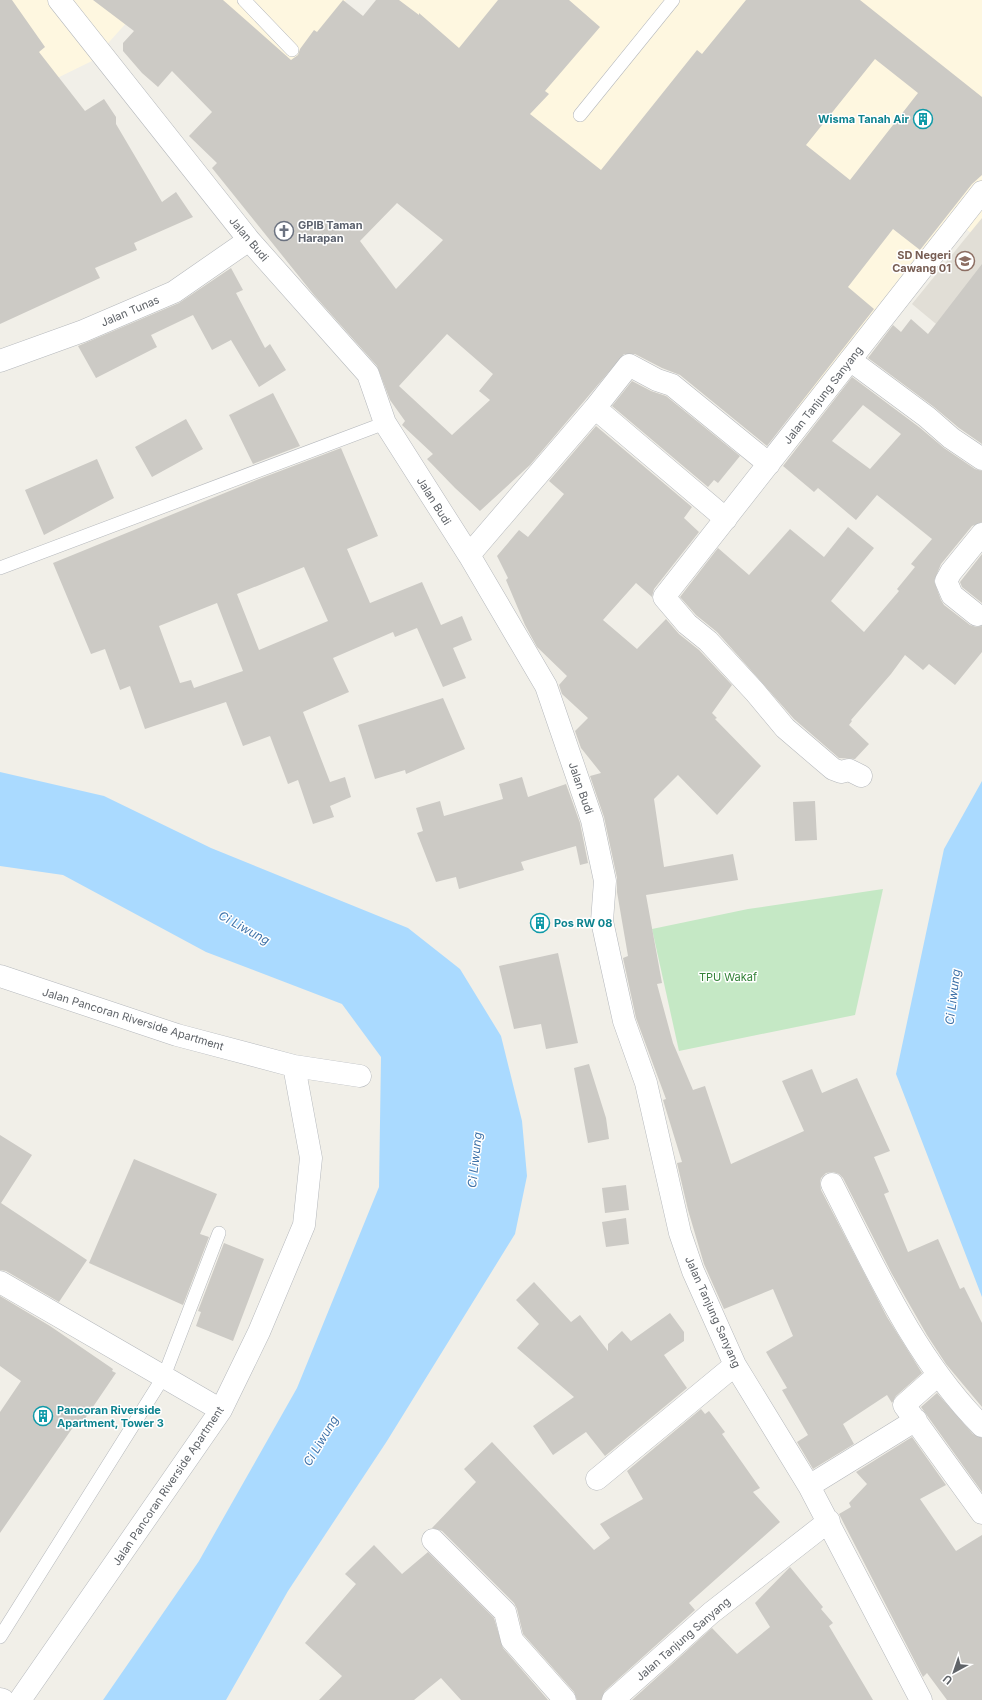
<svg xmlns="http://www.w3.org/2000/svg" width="982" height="1700" viewBox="0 0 982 1700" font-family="Inter,sans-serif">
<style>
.commercial{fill:#fef7e0}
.education{fill:#e1ded6}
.green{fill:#c5e8c5}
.water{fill:#aadaff}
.building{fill:#cccac5;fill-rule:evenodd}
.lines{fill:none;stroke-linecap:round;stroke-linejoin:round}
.service-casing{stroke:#b5b8bc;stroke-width:14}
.minor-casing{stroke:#b5b8bc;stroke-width:23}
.service{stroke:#fff;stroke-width:13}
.minor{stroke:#fff;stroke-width:22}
.labels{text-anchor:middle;stroke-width:3;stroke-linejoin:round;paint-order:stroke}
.culture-label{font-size:11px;font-weight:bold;fill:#0d838f;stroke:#fff;text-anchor:start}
.worship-label{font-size:11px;font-weight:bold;fill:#5b616d;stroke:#fff;text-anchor:start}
.street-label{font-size:11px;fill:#5f6368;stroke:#fff}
.education-label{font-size:11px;font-weight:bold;fill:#785e54;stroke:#fff;text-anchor:end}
.park-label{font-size:11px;fill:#348238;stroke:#fff}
.water-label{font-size:12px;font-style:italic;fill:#4174aa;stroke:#fff}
</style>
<rect width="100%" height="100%" fill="#f1efe8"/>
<!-- commercial -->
<path class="commercial" d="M0,0h147l-55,61 -92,45z
M213,0h133l-60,73z
M379,0h603v242l-21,-17 -152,192 -369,-281z"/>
<!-- education -->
<path class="education" d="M982,218v144l-70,-58z"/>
<!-- green -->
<path class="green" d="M883,889l-28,126 -176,36 -27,-122 96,-20z"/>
<!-- water -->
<path class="water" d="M0,772l104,24 107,52 197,80 52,41 41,67 21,85 5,55 -12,58 -128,207 -99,150 -62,109h-123l96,-139 98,-173 82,-201 2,-130 -39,-53 -136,-52 -143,-77 -63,-9z
M982,781v516l-86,-223 48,-225z"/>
<!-- building -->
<path class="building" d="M0,0h12l33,47 -6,5 46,59 19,-12 12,18v7l46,78 14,-10 17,25 -59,26 3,7 -42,18 5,10 -100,46z
M93,0h130l68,60 7,-5 2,-6 14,-19 3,2 26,-32 20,16 13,-16h23l20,15v-2l40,35 39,-48h71l31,27 -55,64 4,3 -19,20 71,56 96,-120 5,4 44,-54h114l122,97v78l-10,9 -52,66 -27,-21 -45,58 26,22 -107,137 -87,-71 -18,-7 -27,-14h-11l-94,111 -50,46 -25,-23 -28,-29 6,-5 -31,-29 3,-4 -15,-21 -13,-34 -63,-71 -102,-127 5,-5 -28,-27 23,-24 -40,-41 -14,16 -16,-14 -19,-22v-8l11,-12zM875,59l43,34 -68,87 -44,-35zM397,203l46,37 -47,49 -36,-48zM447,334l46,40 -14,17 11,9 -38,35 -53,-49z
M982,264v180l-23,-16 -25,-21 -66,-49 25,-33 8,7 10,-13 17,15z
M231,268l12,22 -7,3 29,55 5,-4 16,26 -27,17 -28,-47 -19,10 -19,-35 -42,20 6,12 -61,31 -18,-32 101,-43z
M852,377l67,50 25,21 31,21 7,2v51l-10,4 -31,38 -7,17 7,19 3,5 26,20 6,2 6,-1v26l-27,33 -26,-21 -6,6 -18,-15 -14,19 -40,46 1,1 -3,4 20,19 -14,15 -16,-1 -45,-39 -77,-87 -21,-17 -16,-18 38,-49 31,27 41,-46 34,28 24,-30 26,21 -43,53 33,31 35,-41 -2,-2 18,-22 -4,-3 21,-25 -55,-44 -21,25 -38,-32 -4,4 -31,-26zM863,405l38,29 -31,35 -38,-28z
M632,381l19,10 15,5 74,60 -22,27 -4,-3 -6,7 -96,-81z
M273,393l27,53 -47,18 -24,-49z
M186,419l17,30 -51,28 -17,-30z
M596,426l96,81 -8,11 15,14 -45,57 -2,8 -16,-14 -33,37 34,29 29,-30 13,15 20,16 33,35 -20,28 5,5 -2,1 46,47 -44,49 -39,-40 -24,24 10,68 69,-13 5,26 -92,15 16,88 -5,1 16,59 20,47 12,-4 26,78 73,-33 -22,-50 30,-12 10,24 35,-15 33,73 -16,6 15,35 -5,2 24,58 30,-13 22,50 4,-2 18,36v84l-36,-43 -19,-29 -35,-61 -49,-96 -4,-4 -6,-2 -7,1 -5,5 -1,5 1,7 66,127 35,56 -26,23 -4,7 -5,-8 -44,29 11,20 -41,25 -16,-27 11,-7 -26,-45 5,-2 -21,-36 27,-16 -20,-47 -49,20 -20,-45 -16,-54 -11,-47 5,-1 -19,-62 3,-1 -30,-81 -13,-60 5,-2 -11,-64v-14l-13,-61 -14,-41 11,-3 -20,-25 -6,-17 13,-13 -26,-24 -3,-9 8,-9 -30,-29 -12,-22 -19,-45 2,-2 -11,-22 22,-26 9,7 36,-43 -15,-13z
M341,448l37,88 -31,13 23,54 52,-21 19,43 21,-9 10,24 -19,8 13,30 -23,9 -26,-59 -22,9 -2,-5 -60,26 16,34 -46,20 27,70 15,-5 6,20 -21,9 4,11 -21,7 -15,-44 -10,4 -18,-48 -27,10 -17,-44 -81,27 -15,-43 -10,4 -15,-41 -14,5 -38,-91 206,-84zM304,567l24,54 -69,29 -22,-56zM217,603l26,68 -49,17 -3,-8 -11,3 -21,-57z
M97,459l17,39 -70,37 -19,-45z
M982,554v49l-20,-16 -2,-5z
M443,698l22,51 -59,25 -1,-4 -30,9 -17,-54z
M522,777l6,20 38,-13 14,39 8,40 -8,2 -4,-19 -55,16 3,8 -65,19 -3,-12 -20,5 -19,-49 6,-2 -7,-23 24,-7 4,15 59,-17 -4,-15z
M815,801l2,39 -22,1 -2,-39z
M558,953l20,90 -32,6 -5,-25 -27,5 -15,-63z
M589,1064l17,54 3,21 -21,4 -14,-75z
M0,1135l32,20 -31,48 86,57 -28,42 -53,-31 -6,-1z
M134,1159l83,35 -17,40 9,3 -26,68 -94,-42z
M626,1185l3,25 -24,3 -3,-25z
M626,1218l3,26 -23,3 -4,-25z
M224,1243l40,16 -31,82 -37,-15 5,-14 -3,-1z
M534,1282l37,40 9,-7 28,36v-7l14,-13 9,10 39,-28 14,19v9l-20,14 23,33 -82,68 -19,-24 -33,23 -20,-29 41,-29 -57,-49 22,-24 -23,-24z
M0,1296l50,30 63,43 -1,2 4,2 -34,50 -4,-3 -78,113v-121l21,-31 -21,-15z
M937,1393l36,41 9,4v54l-61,-85z
M701,1409l4,5 4,-3 16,21 -3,2 38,54 -7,4 27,30 -91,81 6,7 -90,81 -4,9h-24l-3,-8 -51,-58 -6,-25 -3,-6 -72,-72 -10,-3 44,-46 -12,-13 28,-27 102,108 16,-12 -10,-14 43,-25 -16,-28z
M912,1437l34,48 -26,14 36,52 26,-16v165h-35l-20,-27 -4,4 -84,-163 12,-7 -2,-4 18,-19 -11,-12z
M374,1545l28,29 26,-22 66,66 9,30 45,52h-87l-20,-22 -27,22h-95l23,-24 -37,-33 51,-59 -11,-10z
M790,1567l33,40 -2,2 12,14 -4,3 44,74h-241l80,-72 25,26 33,-27 -15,-24z"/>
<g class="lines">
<defs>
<path id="service" d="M244,0l48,50
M580,115l93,-115
M0,568l385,-145
M0,1637l164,-261 55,-143"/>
<path id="minor" d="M59,0l190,240 119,134 17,49 84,132 77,131 46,134 13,61 -3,40 8,37 14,63 22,62 34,150 13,38 42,94 74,121 112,214
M850,360l77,57 24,21 31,21
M0,361l83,-30 91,-39 75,-52
M595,408l131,111
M469,555l126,-147 34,-43 28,15 15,5 97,79
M977,615l-25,-20 -6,-14 5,-9 31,-38
M861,776l-12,-6 -8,2 -8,-3 -48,-41 -30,-36 -47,-51 -21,-17 -23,-27 318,-405
M0,976l177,59 117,31 17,92 -7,67 -45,107 -38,78 -201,290
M294,1066l66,10
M832,1184c43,84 83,175 150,242
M0,1282l221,128
M938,1375l-34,30 78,108
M597,1479l138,-114
M809,1486l107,-66
M433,1540l72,72 7,28 53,60
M0,1699l3,1
M613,1700l98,-87 118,-92"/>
</defs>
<!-- service casing -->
<use href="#service" class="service-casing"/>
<!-- minor casing -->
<use href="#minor" class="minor-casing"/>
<!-- service -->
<use href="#service" class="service"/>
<!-- minor -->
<use href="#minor" class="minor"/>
</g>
<!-- icons -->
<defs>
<symbol id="building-ring" viewBox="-11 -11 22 22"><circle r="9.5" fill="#fff" stroke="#0f9aa8" stroke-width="1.5"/><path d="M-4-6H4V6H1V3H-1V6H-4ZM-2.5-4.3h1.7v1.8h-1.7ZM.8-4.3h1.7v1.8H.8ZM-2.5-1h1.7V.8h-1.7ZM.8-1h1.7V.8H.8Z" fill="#0f9aa8"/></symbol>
<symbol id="church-ring" viewBox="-11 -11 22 22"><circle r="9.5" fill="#fff" stroke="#6b7280" stroke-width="1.5"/><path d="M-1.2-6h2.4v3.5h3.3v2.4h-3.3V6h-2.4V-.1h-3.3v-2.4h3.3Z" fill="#6b7280"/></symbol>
<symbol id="school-ring" viewBox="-11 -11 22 22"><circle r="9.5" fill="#fff" stroke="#8d6e63" stroke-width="1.5"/><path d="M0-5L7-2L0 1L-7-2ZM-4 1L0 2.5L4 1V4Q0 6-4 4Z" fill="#8d6e63"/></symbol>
</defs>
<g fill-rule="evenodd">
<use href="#building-ring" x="912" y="108" width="22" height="22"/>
<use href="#church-ring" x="273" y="220" width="22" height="22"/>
<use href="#school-ring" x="954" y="250" width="22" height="22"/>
<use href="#building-ring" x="529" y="912" width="22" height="22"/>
<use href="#building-ring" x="32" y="1405" width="22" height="22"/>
</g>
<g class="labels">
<!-- culture labels -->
<g class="culture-label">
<text x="909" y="123" text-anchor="end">Wisma Tanah Air</text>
<text x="554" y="927">Pos RW 08</text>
<text x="57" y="1414">Pancoran Riverside<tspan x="57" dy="13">Apartment, Tower 3</tspan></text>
</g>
<!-- worship labels -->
<g class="worship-label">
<text x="298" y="229">GPIB Taman<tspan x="298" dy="13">Harapan</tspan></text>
</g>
<!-- street labels -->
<g class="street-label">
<text transform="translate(249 239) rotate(50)" y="4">Jalan Budi</text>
<text transform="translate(130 311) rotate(-23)" y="4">Jalan Tunas</text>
<text transform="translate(823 395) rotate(-52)" y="4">Jalan Tanjung Sanyang</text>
<text transform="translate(434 501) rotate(58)" y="4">Jalan Budi</text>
<text transform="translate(581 788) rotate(71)" y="4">Jalan Budi</text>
<text transform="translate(133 1019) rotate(17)" y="4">Jalan Pancoran Riverside Apartment</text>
<text transform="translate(713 1312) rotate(66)" y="4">Jalan Tanjung Sanyang</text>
<text transform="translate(168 1486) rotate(-56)" y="4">Jalan Pancoran Riverside Apartment</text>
<text transform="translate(683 1639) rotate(-41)" y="4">Jalan Tanjung Sanyang</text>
</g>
<!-- education labels -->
<g class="education-label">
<text x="951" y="259">SD Negeri<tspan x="951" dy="13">Cawang 01</tspan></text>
</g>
<!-- park labels -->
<g class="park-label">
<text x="728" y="981">TPU Wakaf</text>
</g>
<!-- water labels -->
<g class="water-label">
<text transform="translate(244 928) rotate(29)" y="4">Ci Liwung</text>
<text transform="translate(953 997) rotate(-83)" y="4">Ci Liwung</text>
<text transform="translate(475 1160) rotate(-84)" y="4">Ci Liwung</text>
<text transform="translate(321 1441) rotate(-59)" y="4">Ci Liwung</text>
</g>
</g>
<!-- north arrow -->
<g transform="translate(954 1672) rotate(220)" stroke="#ffffff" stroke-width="3" paint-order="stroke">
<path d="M0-3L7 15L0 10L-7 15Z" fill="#5f6368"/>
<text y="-6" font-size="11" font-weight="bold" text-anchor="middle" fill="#5f6368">U</text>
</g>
</svg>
